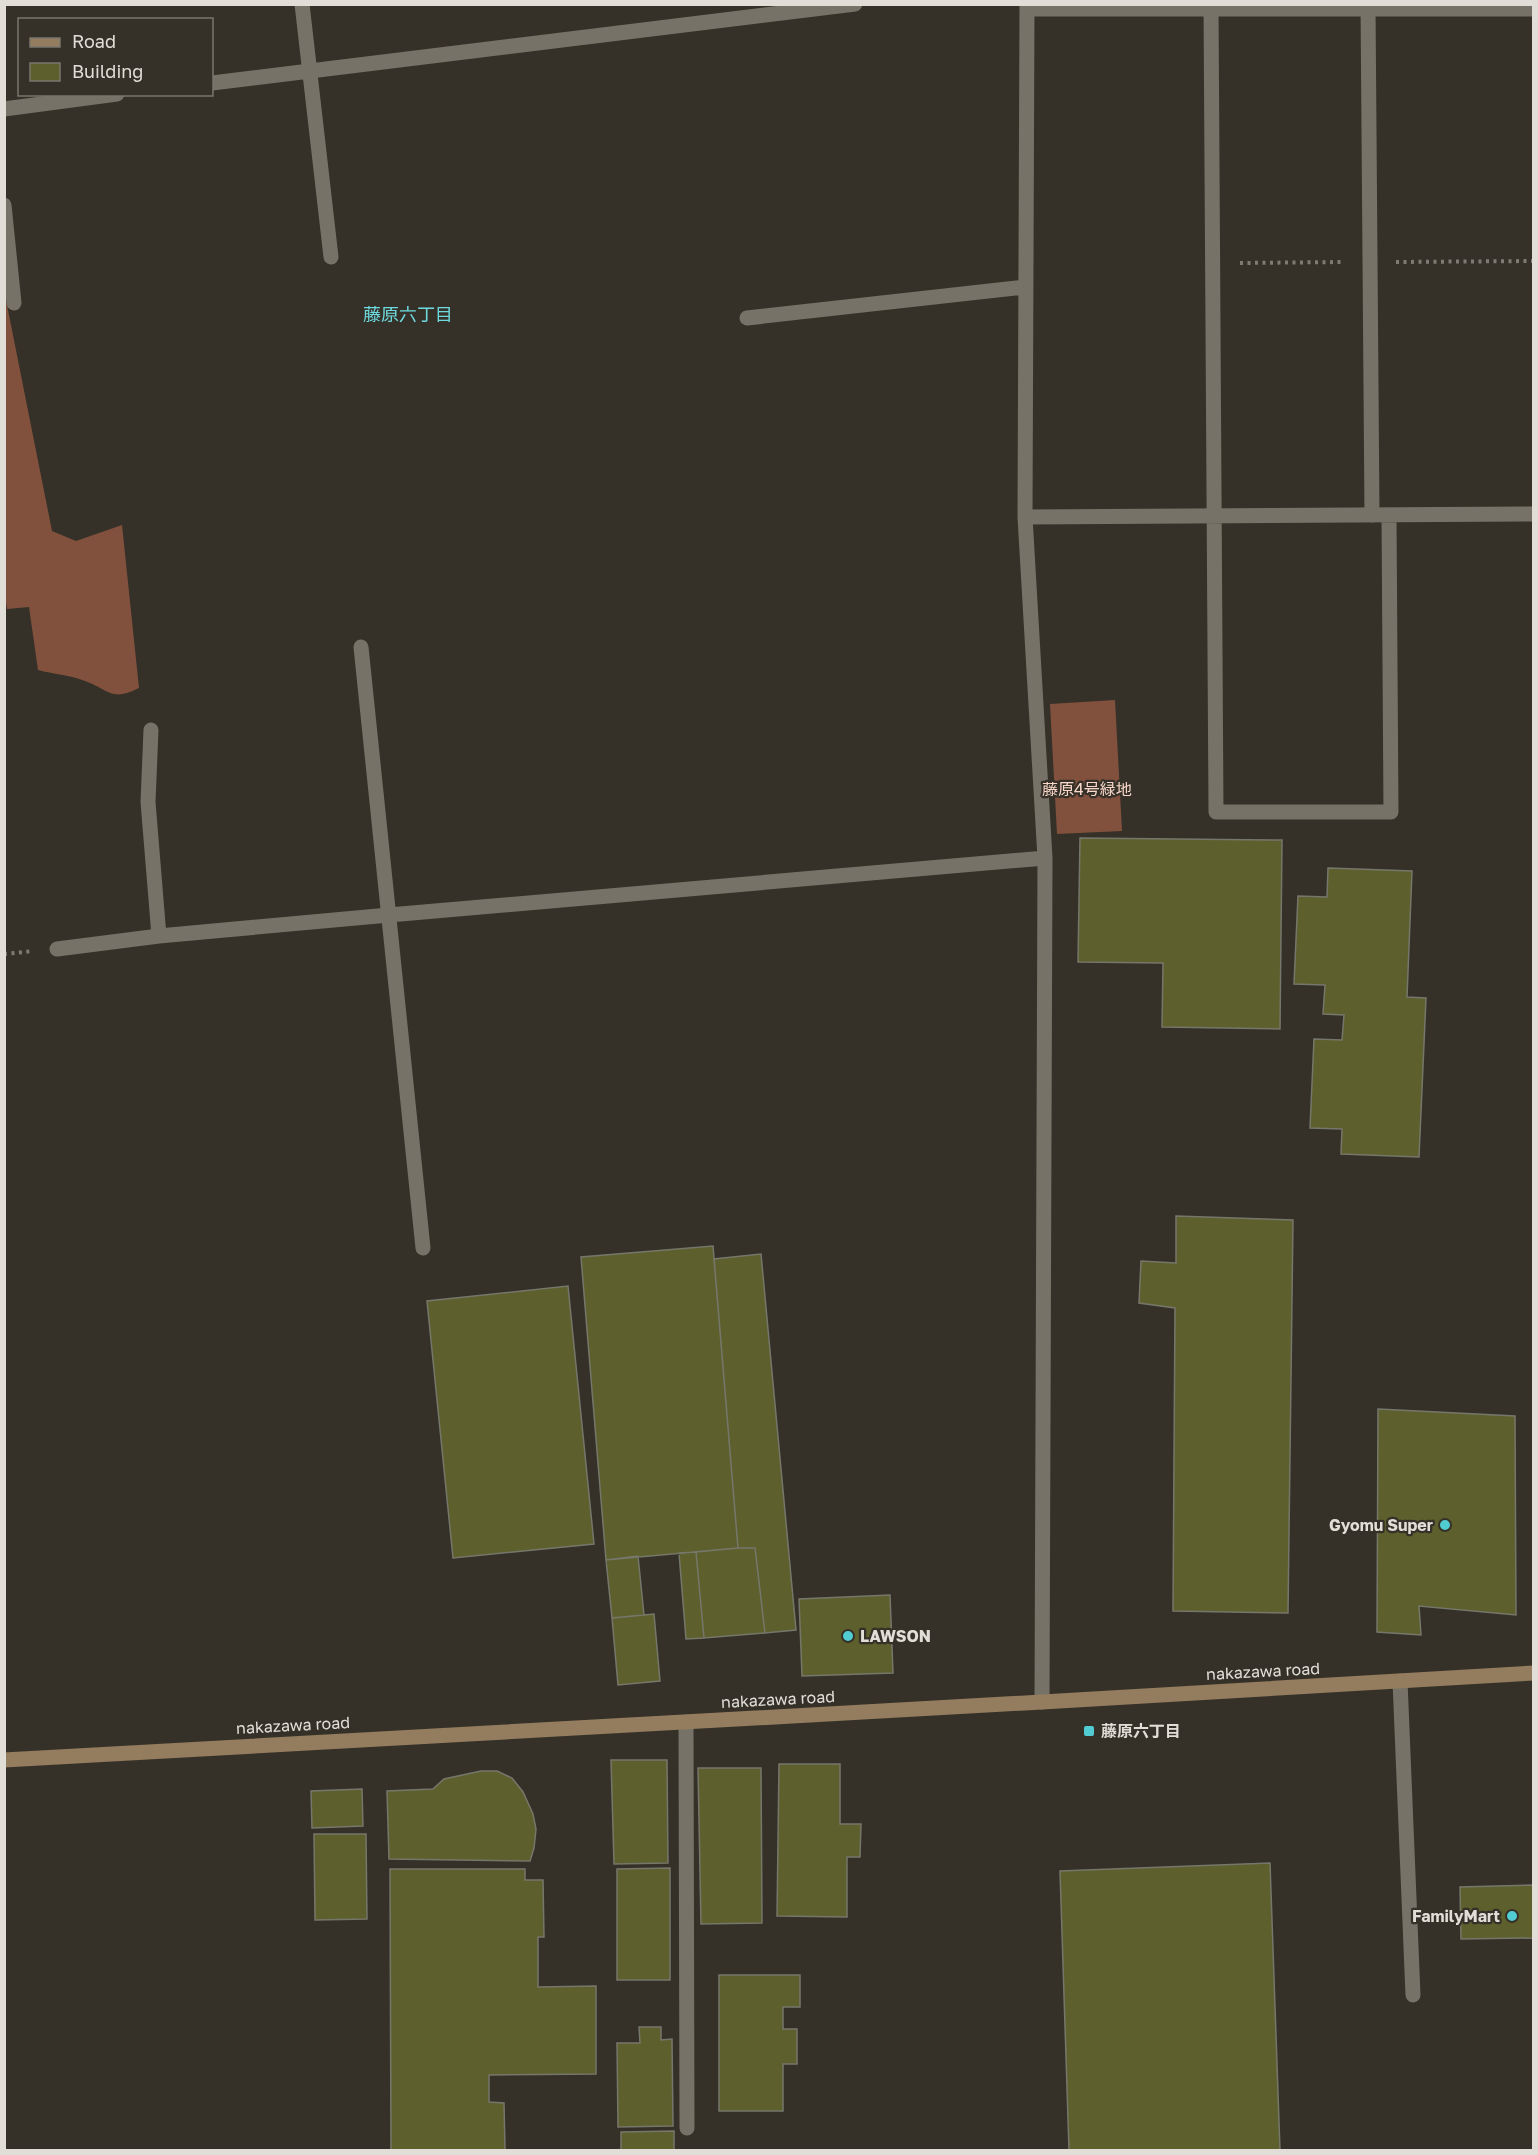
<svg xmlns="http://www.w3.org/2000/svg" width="1538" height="2155" viewBox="0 0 1538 2155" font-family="'Golos Text','Noto Sans JP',sans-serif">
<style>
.forest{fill:#82513e}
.building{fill:#5d5f2c;stroke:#76776b;stroke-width:1.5}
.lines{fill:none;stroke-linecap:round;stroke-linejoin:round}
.path{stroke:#7f7b74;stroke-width:4;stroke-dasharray:3 4.5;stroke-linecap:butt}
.lane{stroke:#777267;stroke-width:15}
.street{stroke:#777267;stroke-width:15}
.secondary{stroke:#947c5f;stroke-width:15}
.poi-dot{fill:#51ccd2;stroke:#353128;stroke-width:2}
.labels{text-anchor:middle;stroke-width:4.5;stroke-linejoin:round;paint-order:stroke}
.park-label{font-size:16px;fill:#f8d7ca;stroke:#353128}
.poi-label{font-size:16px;font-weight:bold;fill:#e1ded8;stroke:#353128;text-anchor:end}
.street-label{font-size:16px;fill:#e1ded8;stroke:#353128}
.neighbourhood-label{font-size:18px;fill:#6dd9de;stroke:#353128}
</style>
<rect width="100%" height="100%" fill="#353128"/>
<!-- forest -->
<path class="forest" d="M5,295l47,236 24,10 46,-16 17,163c-28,14 -29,2 -54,-7 -15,-6 -32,-7 -47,-11l-9,-63 -22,2 -3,-20z
M1115,700l7,131 -65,3 -7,-130z"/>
<!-- building -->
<path class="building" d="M1080,838l202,2 -2,189 -118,-2 1,-64 -85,-1z
M1328,868l84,3 -5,126 19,1 -7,159 -78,-3 1,-25 -32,-1 4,-89 28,1 2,-25 -21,-1 2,-29 -31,-1 4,-88 29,1z
M1176,1216l117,4 -5,393 -115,-2 2,-303 -36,-5 2,-42 35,2z
M713,1246l25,302 -132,12 -25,-303z
M761,1254l35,376 -31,3 -10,-85h-17l-24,-289z
M568,1286l26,258 -141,14 -26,-257z
M1378,1409l137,7 1,199 -97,-9 2,29 -44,-3z
M738,1548h17l10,85 -61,5 -8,-86z
M696,1552l8,86 -18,1 -7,-86z
M638,1556l6,59 -32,3 -6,-58z
M890,1595l3,78 -91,3 -3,-77z
M654,1614l6,67 -42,4 -6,-67z
M611,1760h56l1,103 -54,1z
M779,1764h61v60h21l-1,33h-13v60l-70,-1z
M698,1768h63l1,155 -61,1z
M481,1771h16l15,7 11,14 10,22 3,15 -2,19 -4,13 -141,-2 -2,-68 46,-2 11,-10z
M362,1789l1,37 -51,2 -1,-37z
M314,1834h52l1,85 -52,1z
M1270,1863l10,287h-211l-9,-279z
M670,1868v112h-53v-111z
M390,1869h135v11h18l1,57h-6v50l58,-1v88l-107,1v27l15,1 1,47h-114z
M1534,1885v53l-73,1 -1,-52z
M719,1975h81v32h-17v22h14v35h-14v47h-64z
M639,2027h22v13l11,-1 1,87 -55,1 -1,-84h23z
M674,2131v19h-53v-18z"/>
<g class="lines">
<!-- path -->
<path class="path" d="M1396,262l138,-1
M1240,263l104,-1
M4,954l29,-3"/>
<!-- lane -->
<path class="lane" d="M1368,4l4,511
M4,205l10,98"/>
<!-- street -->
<path class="street" d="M302,4l29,253
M1027,4l-2,513 20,341 -3,844
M1211,4l5,808h175l-2,-297
M1027,9h507
M212,83l643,-79
M4,109l113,-15
M747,318l278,-31
M1025,517l509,-3
M361,647l62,601
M151,730l-3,72 11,134
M57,949l102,-13 230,-21 656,-57
M1400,1681l13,314
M686,1722l1,406"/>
<!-- secondary -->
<path class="secondary" d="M4,1760l1038,-58 492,-29"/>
</g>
<!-- markers -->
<g class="poi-dot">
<circle cx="1445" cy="1525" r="6"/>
<circle cx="848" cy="1636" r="6"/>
<rect x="1083" y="1725" width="12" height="12" rx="3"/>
<circle cx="1512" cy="1916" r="6"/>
</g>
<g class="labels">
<!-- park labels -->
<g class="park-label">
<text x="1087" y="795">藤原4号緑地</text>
</g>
<!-- poi labels -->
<g class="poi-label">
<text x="1433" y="1531">Gyomu Super</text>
<text x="860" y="1642" text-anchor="start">LAWSON</text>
<text x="1101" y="1737" text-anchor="start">藤原六丁目</text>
<text x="1500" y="1922">FamilyMart</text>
</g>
<!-- street labels -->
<g class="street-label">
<text transform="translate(1263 1671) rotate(-3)" y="6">nakazawa road</text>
<text transform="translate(778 1699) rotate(-3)" y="6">nakazawa road</text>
<text transform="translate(293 1725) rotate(-3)" y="6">nakazawa road</text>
</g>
<!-- neighbourhood labels -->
<g class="neighbourhood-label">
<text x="408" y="321">藤原六丁目</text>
</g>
</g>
<!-- border -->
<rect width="1538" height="2155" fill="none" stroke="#e1ded8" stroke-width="12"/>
<!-- legend -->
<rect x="18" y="18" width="195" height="78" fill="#353128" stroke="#7a766e" stroke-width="1.5"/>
<rect x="30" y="38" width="30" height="9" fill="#947c5f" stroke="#7a766e" stroke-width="1.5"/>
<text x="72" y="48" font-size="18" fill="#e1ded8">Road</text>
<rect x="30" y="63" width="30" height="18" fill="#5d5f2c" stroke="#7a766e" stroke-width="1.5"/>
<text x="72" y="78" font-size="18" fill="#e1ded8">Building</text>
</svg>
